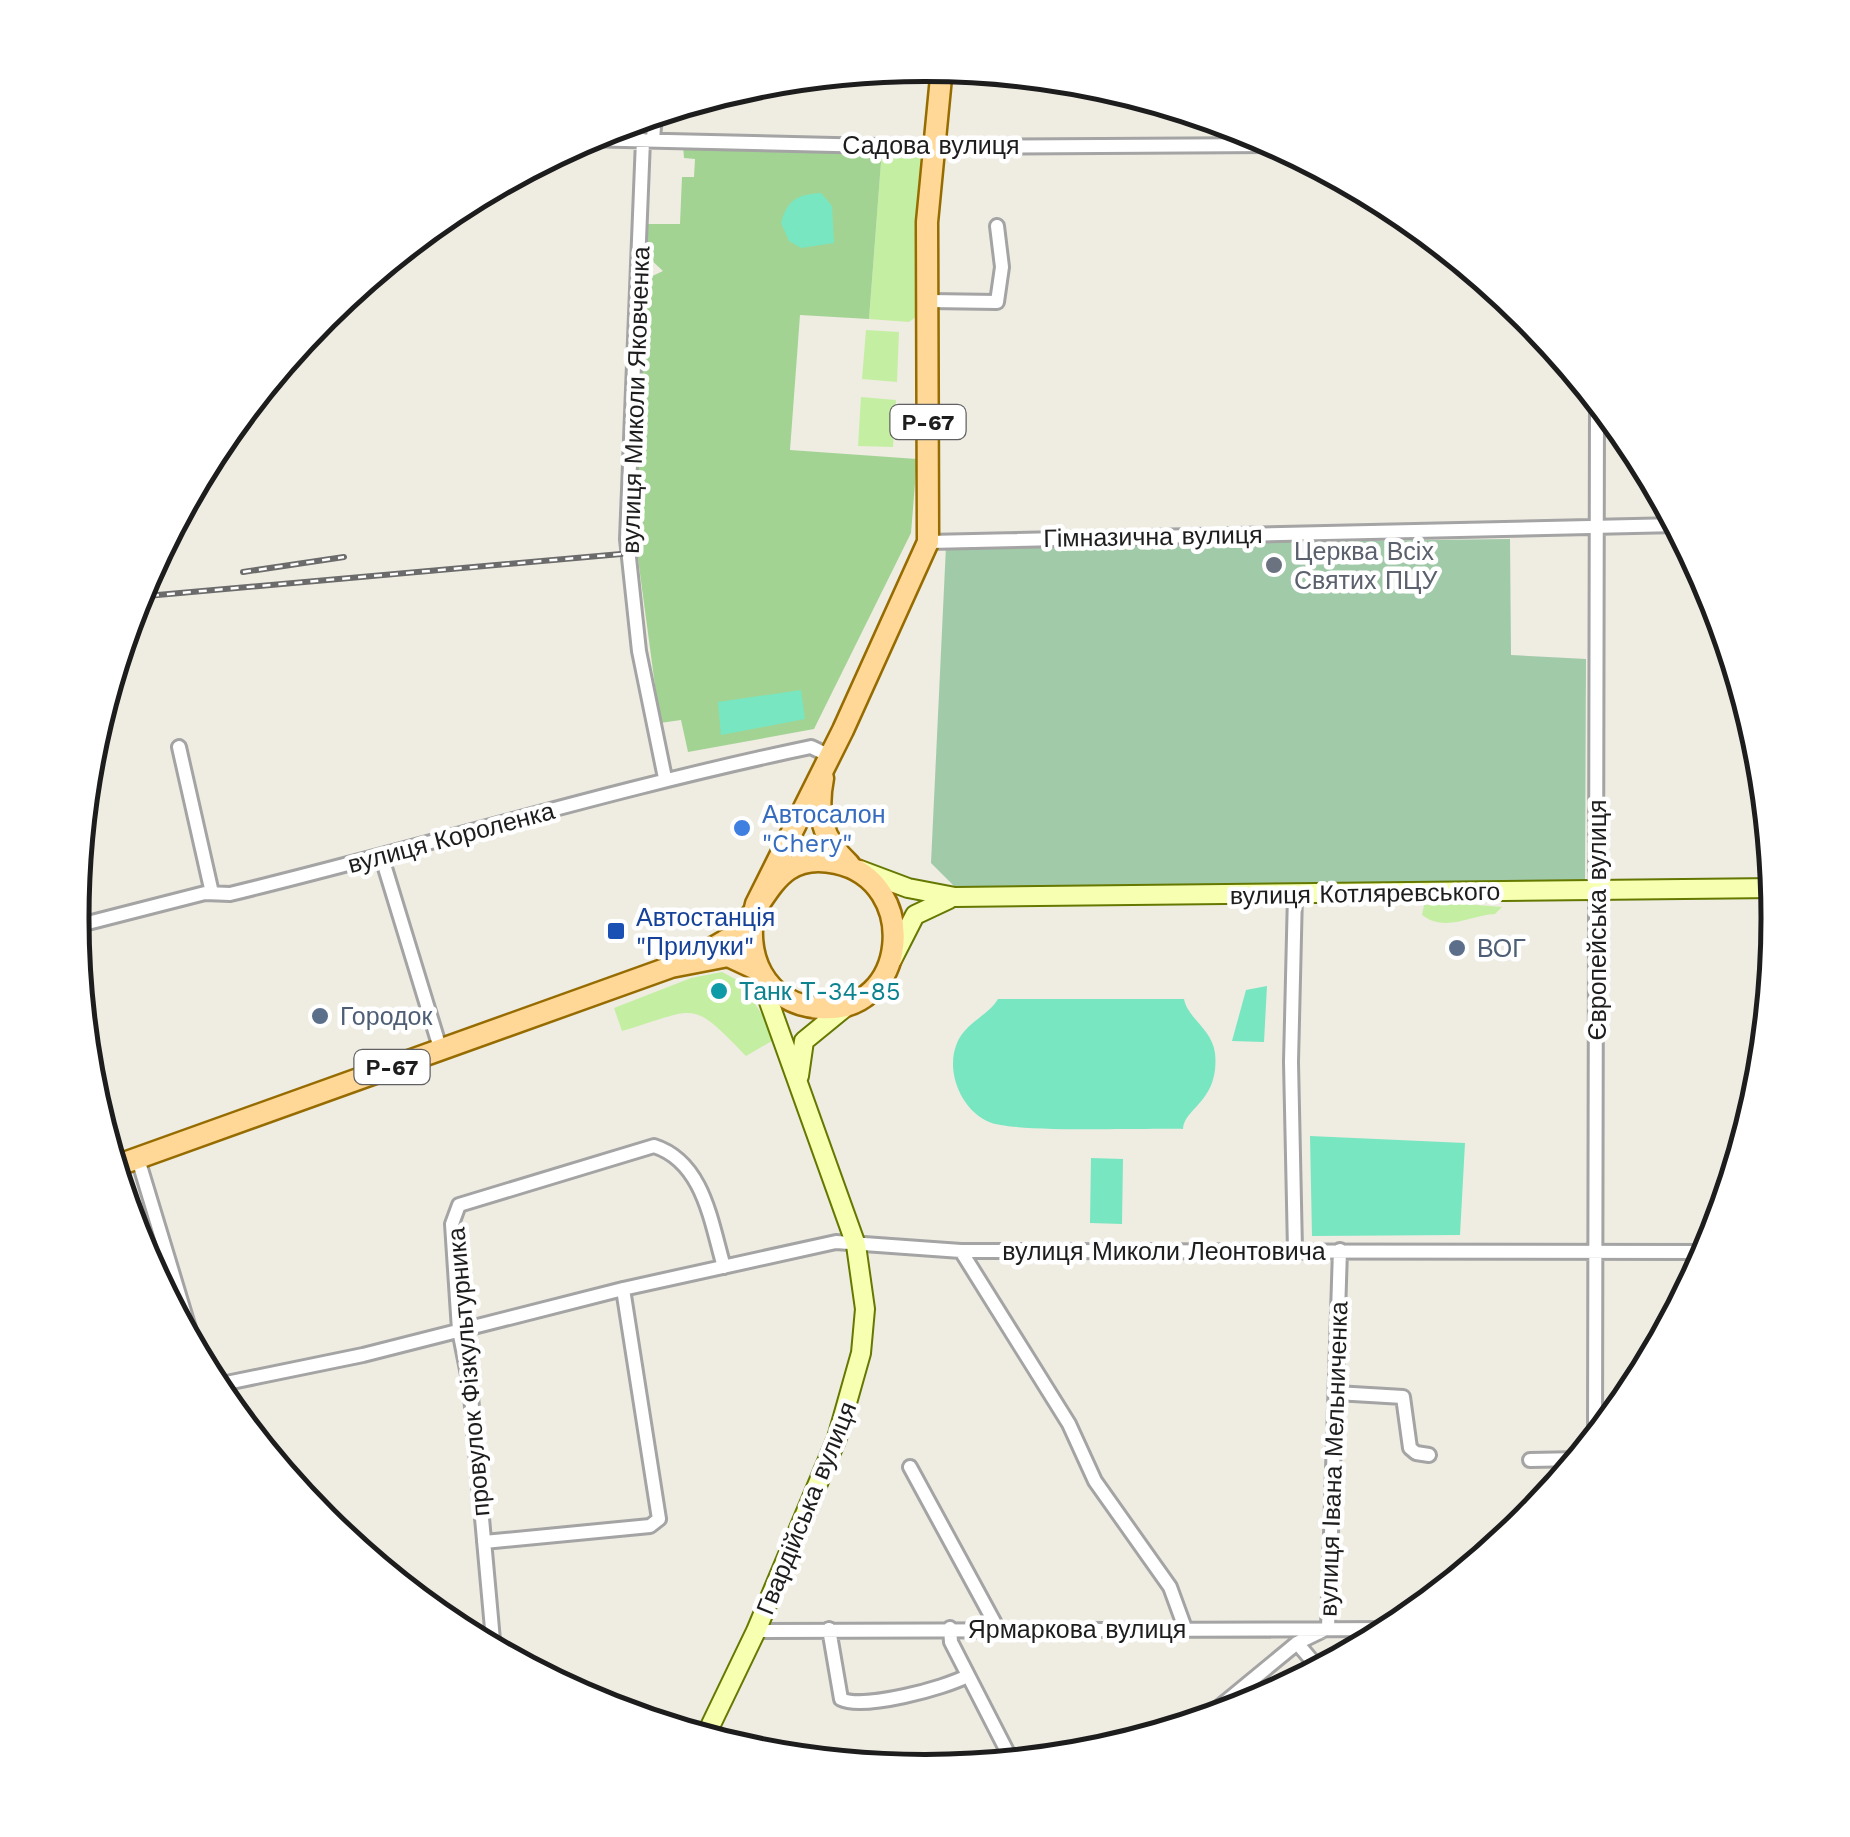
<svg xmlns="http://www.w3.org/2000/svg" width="1850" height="1837" viewBox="0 0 1850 1837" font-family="'Work Sans',sans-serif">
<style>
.grass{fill:#c4efa3}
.forest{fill:#a2d393}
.cemetery{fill:#a1caa9}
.pitch{fill:#78e6c1}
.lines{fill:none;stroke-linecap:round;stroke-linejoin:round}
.street-casing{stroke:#a4a4a4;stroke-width:18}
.secondary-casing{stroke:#657800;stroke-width:22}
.primary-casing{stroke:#966c00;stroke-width:25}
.street{stroke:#fff;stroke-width:12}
.secondary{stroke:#f7ffb0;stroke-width:18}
.primary{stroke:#ffd897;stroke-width:20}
.rail-casing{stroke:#6b6b6b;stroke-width:6}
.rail{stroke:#fff;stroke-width:2.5;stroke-dasharray:8;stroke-linecap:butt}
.worship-dot{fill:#6b7280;stroke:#fff;stroke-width:4}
.shop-dot{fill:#3f7fe0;stroke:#fff;stroke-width:4}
.transit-dot{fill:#1a4fb4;stroke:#fff;stroke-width:4}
.service-dot{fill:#5c6f8a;stroke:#fff;stroke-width:4}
.culture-dot{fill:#0f9aa8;stroke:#fff;stroke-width:4}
.labels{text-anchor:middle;stroke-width:9;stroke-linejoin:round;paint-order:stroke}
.shield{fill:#fff;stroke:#616161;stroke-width:2.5}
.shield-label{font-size:22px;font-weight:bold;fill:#1d1d1d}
.street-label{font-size:25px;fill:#1d1d1d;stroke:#fff}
.worship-label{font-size:25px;fill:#5b616d;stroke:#fff;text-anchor:start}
.shop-label{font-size:25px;fill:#366cbe;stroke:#fff;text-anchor:start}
.transit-label{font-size:25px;fill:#164399;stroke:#fff;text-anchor:start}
.service-label{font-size:25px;fill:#4e5e75;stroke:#fff;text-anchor:start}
.culture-label{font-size:25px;fill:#0d838f;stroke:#fff;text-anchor:start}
.rim{fill:none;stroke:#1d1d1d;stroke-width:5}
</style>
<rect width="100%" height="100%" fill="#efece2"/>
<!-- grass -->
<path class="grass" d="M882,149l39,2 -1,163 -11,8 -40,-3z
M866,330l33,2 -2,50 -35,-3z
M861,397l35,3 -3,47 -35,-1z
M1464,904l38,3 -7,7c-25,1 -49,19 -73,1l2,-10z
M722,972l19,10 36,56 -31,18c-57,-59 -48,-47 -124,-25l-8,-23 77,-30z"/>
<!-- forest -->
<path class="forest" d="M683,145l199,4 -13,170 -69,-4 -10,135 127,9 -6,74 -97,196 -126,23 -7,-32 -21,3 -25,-187 9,-256 19,-9 -14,-13 -3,-34h34l2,-47h12l1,-18 -11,-1z"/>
<!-- cemetery -->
<path class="cemetery" d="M1510,539l1,116 75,4 -1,222 -628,8 -26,-26 15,-317z"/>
<!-- pitch -->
<path class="pitch" d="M821,193l11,13 2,37 -33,5 -12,-7 -8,-18c6,-23 17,-29 40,-30z
M801,690l4,29 -84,16 -3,-33z
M1267,986l-3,56 -32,-1 14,-51z
M998,999h186c4,20 28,30 31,54 5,48 -31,55 -32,76 -36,-1 -169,4 -194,-7 -28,-12 -44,-51 -32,-79 9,-21 31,-27 41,-44z
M1310,1136l155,7 -5,92 -148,1z
M1091,1158l32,1 -1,65 -32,-1z"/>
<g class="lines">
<defs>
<path id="street" d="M582,139l335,8 363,-2
M643,140l-16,399 12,112 26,127
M653,140l2,-27
M930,301l67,1 5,-35 -5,-41
M928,542l750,-17
M179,747l33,146
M382,858l59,193
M72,927l133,-34 25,1c194,-47 385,-106 581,-147l17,8
M138,1159l61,202
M1295,1250l-4,-188 4,-168
M961,1251l108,173 26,57 75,106 15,41
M212,1386l151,-31 260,-66 213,-47 125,9 749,1
M1336,1393l67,4 7,51 6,5 13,2
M1595,1441l2,-1042
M1530,1460l50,-1
M910,1467l88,162
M484,1542l166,-16 9,-7 -36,-230
M950,1628l1,14 62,121
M829,1629l12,70c22,11 104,-11 126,-23
M756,1631l641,-2
M1297,1643l23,27
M494,1651l-24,-266 -11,-55 -7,-106 7,-19 195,-59c50,16 57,77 70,121
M1200,1723l97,-80 31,-15 12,-378"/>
<path id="secondary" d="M860,870l48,18 47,9 820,-9
M892,960l23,-45 34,-16
M799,1076l5,-35 44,-36
M704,1739l52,-108 81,-193 24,-85 4,-44 -9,-64 -97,-271"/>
<path id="primary" d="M823,778c-7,36 -1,61 26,86
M671,967c20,-9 44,-18 61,-31 36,-28 40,-87 104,-73 85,18 73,152 -16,145 -56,-4 -78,-54 -64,-104l87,-174 85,-188 -1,-320 15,-155
M113,1167l558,-200 57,-11 30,14"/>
</defs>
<!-- street casing -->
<use href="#street" class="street-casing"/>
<!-- secondary casing -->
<use href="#secondary" class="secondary-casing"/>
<!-- primary casing -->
<use href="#primary" class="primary-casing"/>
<!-- street -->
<use href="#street" class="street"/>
<!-- secondary -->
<use href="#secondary" class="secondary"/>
<!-- primary -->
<use href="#primary" class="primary"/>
<defs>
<path id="rail" d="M243,572l101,-15
M135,597l486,-43"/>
</defs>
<!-- rail casing -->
<use href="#rail" class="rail-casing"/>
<!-- rail -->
<use href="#rail" class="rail"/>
</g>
<!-- markers -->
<circle class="worship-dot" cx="1274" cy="565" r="10"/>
<circle class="shop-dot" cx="742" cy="828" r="10"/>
<rect class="transit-dot" x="606" y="921" width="20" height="20" rx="5"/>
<g class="service-dot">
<circle cx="1457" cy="948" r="10"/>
<circle cx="320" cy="1016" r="10"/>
</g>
<circle class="culture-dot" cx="719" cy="991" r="10"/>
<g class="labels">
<!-- shield labels -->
<g class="shield">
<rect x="890.5" y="405" width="75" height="34" rx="8"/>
<rect x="354.5" y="1050" width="75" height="34" rx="8"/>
</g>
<g class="shield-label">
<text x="928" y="430">Р-67</text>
<text x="392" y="1075">Р-67</text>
</g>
<!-- street labels -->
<g class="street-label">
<text x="931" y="154">Садова вулиця</text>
<text transform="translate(635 400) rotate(-88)" y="9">вулиця Миколи Яковченка</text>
<text transform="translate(1153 536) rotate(-1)" y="9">Гімназична вулиця</text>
<text transform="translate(451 837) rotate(-15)" y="9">вулиця Короленка</text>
<text transform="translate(1365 893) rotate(-1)" y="9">вулиця Котляревського</text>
<text transform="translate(1597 920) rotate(-90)" y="9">Європейська вулиця</text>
<text x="1164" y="1260">вулиця Миколи Леонтовича</text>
<text transform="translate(468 1372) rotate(-95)" y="9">провулок Фізкультурника</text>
<text transform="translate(1333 1459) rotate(-88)" y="9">вулиця Івана Мельниченка</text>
<text transform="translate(806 1508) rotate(-68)" y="9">Гвардійська вулиця</text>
<text x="1077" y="1638">Ярмаркова вулиця</text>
</g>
<!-- worship labels -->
<g class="worship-label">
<text x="1294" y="560">Церква Всіх<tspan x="1294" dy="29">Святих ПЦУ</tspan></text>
</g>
<!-- shop labels -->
<g class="shop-label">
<text x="762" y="823">Автосалон<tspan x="762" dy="29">"Chery"</tspan></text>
</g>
<!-- transit labels -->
<g class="transit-label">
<text x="636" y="926">Автостанція<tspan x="636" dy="29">"Прилуки"</tspan></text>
</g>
<!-- service labels -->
<g class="service-label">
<text x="1477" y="957">ВОГ</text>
<text x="340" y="1025">Городок</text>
</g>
<!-- culture labels -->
<g class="culture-label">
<text x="739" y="1000">Танк Т-34-85</text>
</g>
</g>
<!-- crop -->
<path d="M0 0H1850V1837H0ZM89 918a836 836 0 1 1 1672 0a836 836 0 1 1-1672 0Z" fill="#fff" fill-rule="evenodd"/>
<path class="rim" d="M89 918a836 836 0 1 1 1672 0a836 836 0 1 1-1672 0Z"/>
</svg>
